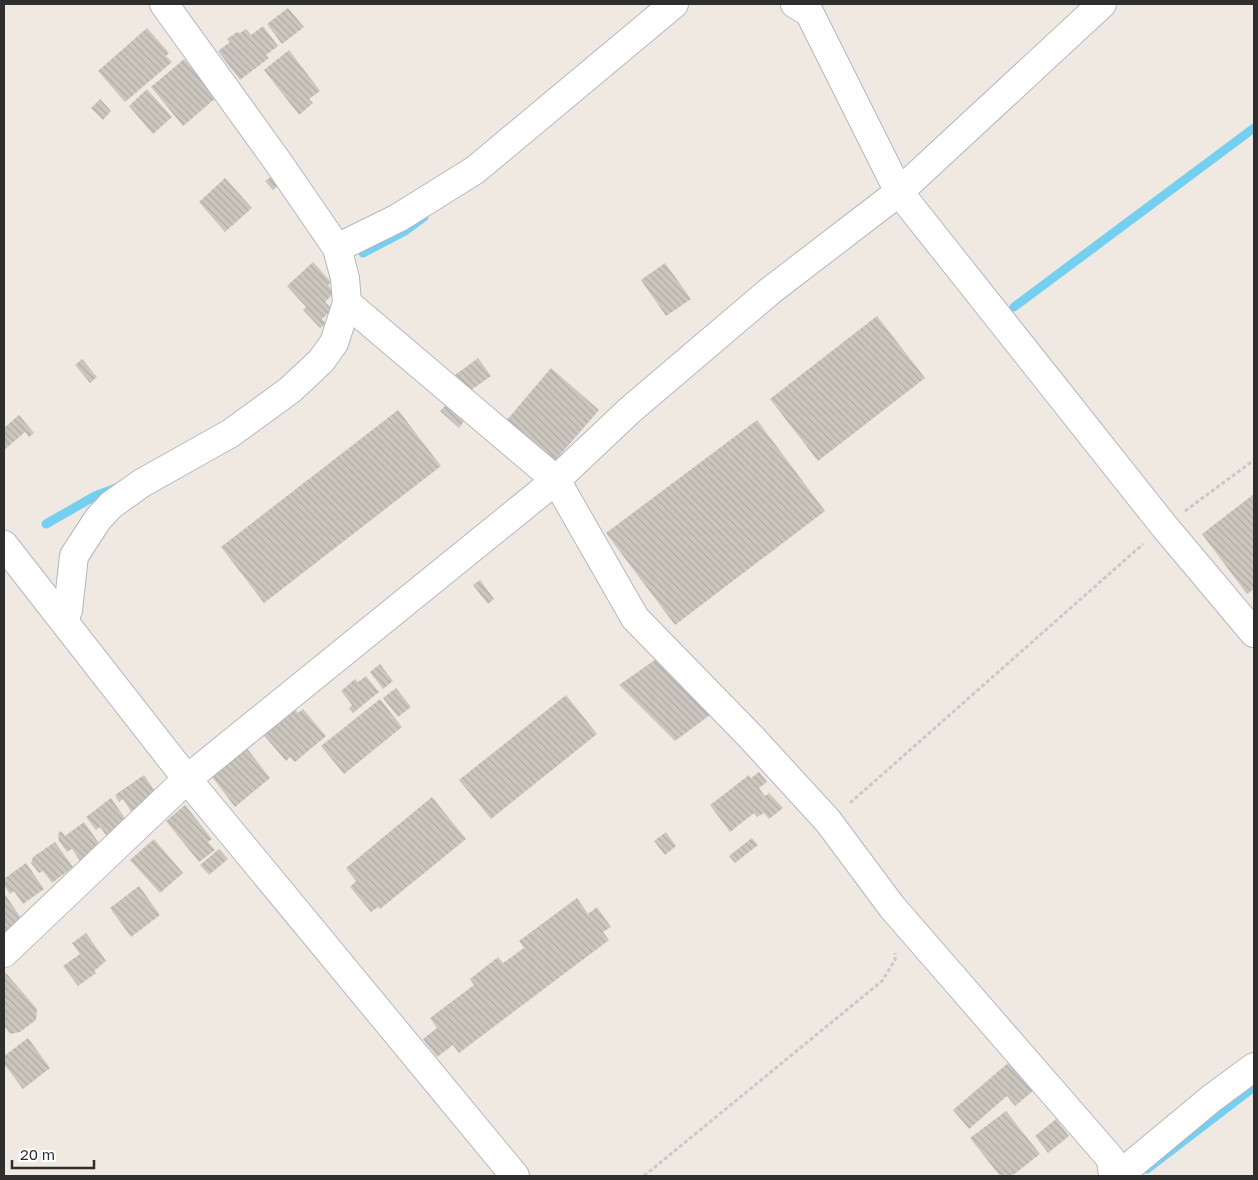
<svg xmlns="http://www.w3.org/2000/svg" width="1258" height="1180" viewBox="0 0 1258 1180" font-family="'Golos Text',sans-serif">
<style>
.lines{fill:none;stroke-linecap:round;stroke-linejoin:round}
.stream{stroke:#75cff0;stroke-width:9}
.building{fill:url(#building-back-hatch)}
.minor-casing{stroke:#b4b7c1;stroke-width:30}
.tertiary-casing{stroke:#b4b7c1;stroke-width:30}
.path{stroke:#c9c9c9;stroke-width:3;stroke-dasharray:4 2.5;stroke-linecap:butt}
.minor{stroke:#fff;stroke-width:28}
.tertiary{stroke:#fff;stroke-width:28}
</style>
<defs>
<pattern id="building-back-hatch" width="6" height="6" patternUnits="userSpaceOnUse" patternTransform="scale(1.25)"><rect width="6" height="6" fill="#cbc7bf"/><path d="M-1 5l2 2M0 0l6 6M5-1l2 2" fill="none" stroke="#afaba4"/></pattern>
</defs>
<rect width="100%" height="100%" fill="#efe9e1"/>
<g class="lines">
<!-- stream -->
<path class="stream" d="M363,253l42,-22 19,-14
M1014,307l240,-179
M46,524l49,-28 21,-8
M1147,1169l107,-82"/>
</g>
<!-- building -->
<path class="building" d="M288,8l16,19 -22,17 -15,-20z
M263,26l15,20 -12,9 3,3 -29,22 -22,-29 12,-9 -3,-3 10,-7 3,1 6,-4 5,6z
M147,28l22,25 -3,3 6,6 -47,40 -27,-31z
M289,50l31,41 -11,8 4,4 -14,12 -35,-45z
M184,59l33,38 -34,29 -32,-39z
M147,89l25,28 -19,17 -24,-28z
M100,99l11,12 -8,9 -12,-12z
M271,177l8,8 -6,5 -8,-9z
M225,178l27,30 -27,24 -26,-30z
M313,262l18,20 -3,3 6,8 -9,9 7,7 -10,10 4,5 -6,4 -17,-18 3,-3 -19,-21z
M665,263l26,36 -25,17 -25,-36z
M877,316l48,62 -107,83 -48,-62z
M478,358l13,18 -24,17 -12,-18z
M82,359l15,18 -7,6 -15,-18z
M551,368l48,42 -45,52 -48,-41z
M446,405l18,16 -5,7 -19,-17z
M398,410l43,56 -177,137 -43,-56z
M19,415l15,18 -5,4 -4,-5 -21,18v-22z
M757,420l68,91 -150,114 -69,-92z
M1254,494v95l-7,5 -45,-60z
M480,580l14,19 -6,5 -15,-19z
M659,657l55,55 -39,29 -56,-56z
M380,664l13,17 -10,8 -13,-17z
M366,676l13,16 -26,21 -4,-5 3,-3 -11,-14 14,-12 3,3z
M396,688l15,19 -13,10 -15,-19z
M566,695l31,39 -106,85 -32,-39z
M380,699l22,28 -58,47 -23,-28z
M292,706l6,7 5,-4 23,27 -31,26 -5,-5 -4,4 -25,-29z
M245,746l25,32 -35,29 -25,-33z
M759,772l8,10 -8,6 6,8 4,-3 14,15 -14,11 -5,-6 -7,4 -3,-4 -24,19 -20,-27 39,-30 2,3z
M144,775l13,19 -23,22 -11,-17 -4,3 -4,-7z
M432,797l34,42 -86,70 -2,-2 -7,5 -21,-25 6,-6 -10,-13z
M111,798l18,26 -20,15 -9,-12 -4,3 -10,-13z
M185,805l27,34 -4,3 7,8 -16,12 -33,-41z
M84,822l17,24 -21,15 -8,-12 -5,3 -8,-11 -1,-7 3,-3 4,5z
M666,832l10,14 -11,9 -11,-14z
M752,838l6,7 -23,18 -6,-7z
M154,839l29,34 -23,20 -30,-33z
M55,842l18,25 -21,16 -9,-12 -4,2 -8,-10 2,-6z
M219,849l9,10 -19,16 -9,-10z
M26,863l18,26 -21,15 -9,-13 -4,3 -6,-9v-6z
M139,886l21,29 -29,22 -21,-29z
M4,893l19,28 -19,13z
M577,898l11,16 9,-7 14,20 -8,5 6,8 -150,113 -6,-8 -16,12 -14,-18 14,-11 -7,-10 44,-33 -4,-6 28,-22 5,6 21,-15 -5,-7z
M86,933l20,28 -12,10 2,2 -18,13 -15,-20 17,-12 -8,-11z
M6,973l31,36 -1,11 -16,12 -10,2 -6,-8v-51z
M28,1038l22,30 -27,21 -19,-25v-8z
M1008,1063l25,28 -18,15 -8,-10 -38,33 -16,-19z
M1006,1111l34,43 -28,22h-12l-30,-38z
M1056,1119l13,17 -21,17 -13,-17z"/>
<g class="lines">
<defs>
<path id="minor" d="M795,4l14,8 90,180 265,334 90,107
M337,248l61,-30 77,-48 199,-166
M347,303l209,177 79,138 116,119 77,84 64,86 219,252 2,17
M64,621l4,-11 6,-54 24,-37 13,-14 31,-22 89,-50 59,-43 31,-29 13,-18 13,-40 -2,-25 -8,-30 -59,-86 -114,-158
M4,953l183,-174 369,-299 74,-70 140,-119 129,-99 203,-188
M1118,1176l94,-78 42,-31"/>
<path id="tertiary" d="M4,545l183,234 328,397"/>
</defs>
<!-- minor casing -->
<use href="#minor" class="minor-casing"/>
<!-- tertiary casing -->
<use href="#tertiary" class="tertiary-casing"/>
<!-- path -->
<path class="path" d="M1185,511l69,-51
M850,803l293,-259
M644,1176l238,-195 13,-21v-7"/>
<!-- minor -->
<use href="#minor" class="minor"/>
<!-- tertiary -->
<use href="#tertiary" class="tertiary"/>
</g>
<!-- border -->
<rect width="1258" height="1180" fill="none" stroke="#2e2e2e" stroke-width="10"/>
<!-- scale -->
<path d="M12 1160v8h82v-8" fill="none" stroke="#2e2e2e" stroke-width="2.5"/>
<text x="20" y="1160" font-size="15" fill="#2e2e2e" stroke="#ffffff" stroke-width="4" paint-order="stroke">20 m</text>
</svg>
